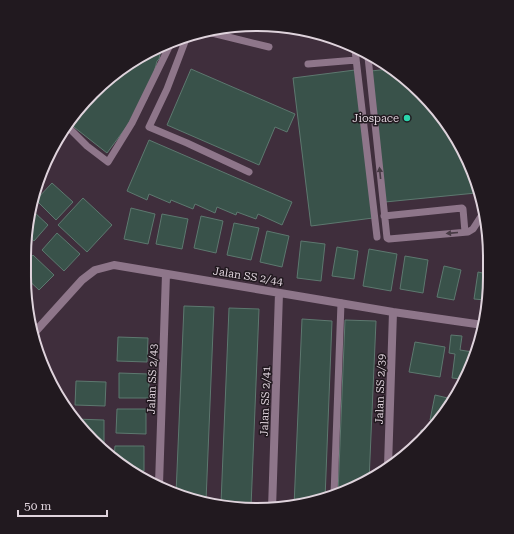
<svg xmlns="http://www.w3.org/2000/svg" width="514" height="534" viewBox="0 0 514 534" font-family="'Roboto Serif',serif">
<style>
.building{fill:#39524a;stroke:#5d786f}
.lines{fill:none;stroke-linecap:round;stroke-linejoin:round}
.lane{stroke:#8e768a;stroke-width:7}
.street{stroke:#8e768a;stroke-width:8}
.oneway{fill:#473a44}
.poi-dot{fill:#2ad5ac;stroke:#21191f;stroke-width:1.5}
.labels{text-anchor:middle;stroke-width:3;stroke-linejoin:round;paint-order:stroke}
.poi-label{font-size:11px;fill:#dfd3dc;stroke:#21191f;text-anchor:end}
.street-label{font-size:11px;fill:#dfd3dc;stroke:#21191f}
.rim{fill:none;stroke:#dfd3dc;stroke-width:2}
</style>
<rect width="100%" height="100%" fill="#3f2e3c"/>
<!-- building -->
<path class="building" d="M165,45l-4,5 -2,9 -2,2 -10,38 -40,54 -37,-29 12,-20 72,-56z
M191,69l104,45 -8,18 -12,-5 -16,38 -92,-40z
M389,69l21,13 56,72 10,39 -91,9 -14,-131z
M355,70l18,148 -62,8 -18,-148z
M149,140l143,62 -10,23 -24,-11 -2,5 -19,-7 -1,3 -19,-8 -2,6 -20,-9 -2,5 -22,-9 -1,3 -21,-9 -2,6 -20,-9z
M52,183l21,19 -17,18 -20,-20z
M83,198l29,27 -25,27 -29,-27z
M131,208l24,6 -7,30 -24,-5z
M33,211l15,14 -14,16 -5,-4z
M162,214l26,5 -6,30 -26,-5z
M201,216l22,5 -7,32 -22,-5z
M234,223l25,5 -8,32 -24,-5z
M267,231l22,5 -7,31 -22,-5z
M57,233l23,21 -16,17 -22,-21z
M488,234l1,8v6l-7,-10z
M301,241l24,3 -4,37 -24,-3z
M337,247l21,4 -4,28 -22,-3z
M369,249l28,5 -6,37 -28,-5z
M33,255l21,20 -15,15 -15,-14 2,-13z
M405,256l23,4 -5,33 -23,-4z
M444,266l17,4 -7,30 -17,-3z
M478,272l9,2 -2,26 -11,-1z
M184,306l30,1 -8,194 -24,-3 -6,-4z
M229,308l30,1 -8,198 -30,-4z
M302,319l30,2 -7,178 -7,3 -24,4z
M345,320l31,1 -7,160 -31,12z
M451,335l11,1 -2,14 13,2v4l-12,23 -9,-1 3,-24 -6,-1z
M118,337l30,1 -1,24 -30,-1z
M415,342l30,5 -5,30 -31,-5z
M119,373l30,1v24h-30z
M76,381l30,1 -1,24 -30,-1z
M435,395l17,4 -10,20 -3,3 -9,-2z
M117,409h29v25l-30,-1z
M74,419l30,1v24h-8l-22,-23z
M421,430l7,1 -8,7z
M115,446h29v25l-9,-1 -21,-12z"/>
<g class="lines">
<!-- lane -->
<path class="lane" d="M212,33l57,14
M186,39l-19,50 -18,38 38,16 62,29
M355,50l22,187
M368,57l19,181 2,1 79,-7 5,-3 9,-14
M308,64l48,-4
M68,127l19,19 21,16 24,-39 39,-80
M384,216l78,-8 1,1 2,23
M334,495l7,-192"/>
<!-- street -->
<path class="street" d="M35,332l47,-52 13,-10 19,-5 279,47 90,13
M388,466l5,-154
M159,484l7,-210
M272,509l7,-216"/>
</g>
<!-- one-way arrows -->
<defs><path id="oneway-solid" d="M-6-.8H1V-3.2L6.5 0L1 3.2V.8H-6Z"/></defs>
<g class="oneway">
<use href="#oneway-solid" transform="translate(380 173) rotate(-96)"/>
<use href="#oneway-solid" transform="translate(452 233) rotate(175)"/>
</g>
<!-- markers -->
<circle class="poi-dot" cx="407" cy="118" r="4"/>
<g class="labels">
<!-- poi labels -->
<g class="poi-label">
<text x="399" y="122">Jiospace</text>
</g>
<!-- street labels -->
<g class="street-label">
<text transform="translate(248 276) rotate(9)" y="4">Jalan SS 2/44</text>
<text transform="translate(152 379) rotate(-88)" y="4">Jalan SS 2/43</text>
<text transform="translate(380 389) rotate(-88)" y="4">Jalan SS 2/39</text>
<text transform="translate(265 401) rotate(-88)" y="4">Jalan SS 2/41</text>
</g>
</g>
<!-- crop -->
<path d="M0 0H514V534H0ZM257 31H257A226 226 0 0 1 483 257V277A226 226 0 0 1 257 503H257A226 226 0 0 1 31 277V257A226 226 0 0 1 257 31Z" fill="#21191f" fill-rule="evenodd"/>
<path class="rim" d="M257 31H257A226 226 0 0 1 483 257V277A226 226 0 0 1 257 503H257A226 226 0 0 1 31 277V257A226 226 0 0 1 257 31Z"/>
<!-- scale -->
<path d="M18 510v6h89v-6" fill="none" stroke="#dfd3dc" stroke-width="2"/>
<text x="24" y="510" font-size="12" fill="#dfd3dc" stroke="#21191f" stroke-width="3" paint-order="stroke">50 m</text>
</svg>
